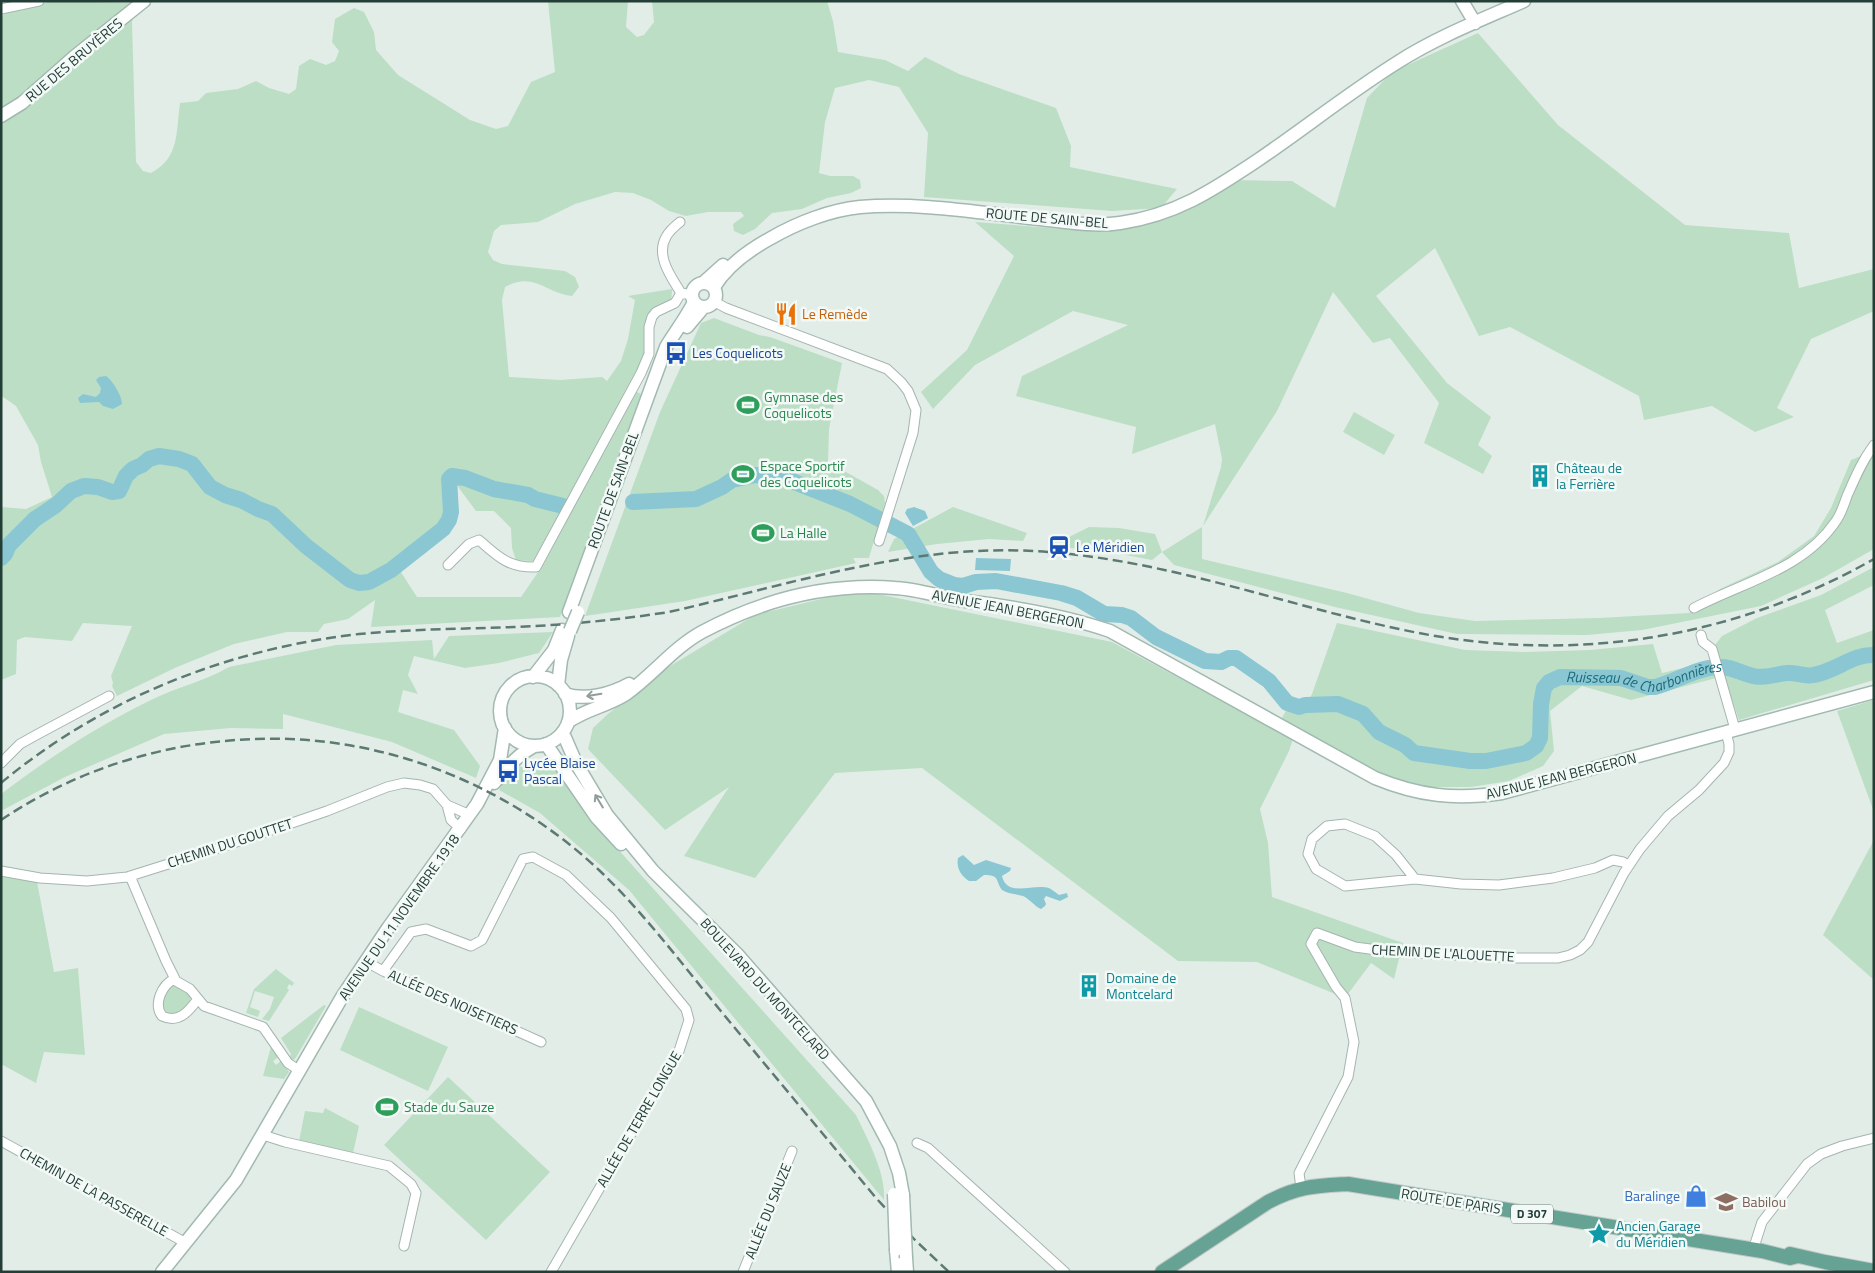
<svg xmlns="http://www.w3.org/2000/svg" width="1875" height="1273" viewBox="0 0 1875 1273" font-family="'Titillium Web',sans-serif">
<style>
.green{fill:#bbdec5;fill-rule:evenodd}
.water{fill:#8ac7d3}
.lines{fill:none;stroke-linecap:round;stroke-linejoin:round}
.river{stroke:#8ac7d3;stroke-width:16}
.street-casing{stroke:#a5b5af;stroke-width:11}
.secondary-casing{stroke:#a1b9b0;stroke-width:15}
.primary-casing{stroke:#c1c9c7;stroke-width:16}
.street{stroke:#fff;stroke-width:9}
.secondary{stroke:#fff;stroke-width:12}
.primary{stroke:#66a394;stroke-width:14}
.rail{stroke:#5c7a72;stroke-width:2.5;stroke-dasharray:10 5;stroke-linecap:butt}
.secondary-bridge-casing{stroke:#a1b9b0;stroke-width:15;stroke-linecap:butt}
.secondary-bridge{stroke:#fff;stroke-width:12}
.oneway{stroke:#909e9b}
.labels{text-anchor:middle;stroke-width:5;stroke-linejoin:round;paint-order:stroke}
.shield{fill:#f3f9f6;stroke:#617670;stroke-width:1}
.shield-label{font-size:12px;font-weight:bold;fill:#223e37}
.street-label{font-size:14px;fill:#223e37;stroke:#f3f9f6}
.food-label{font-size:14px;fill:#c56008;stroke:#f3f9f6;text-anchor:start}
.transit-label{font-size:14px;fill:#164399;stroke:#f3f9f6;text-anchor:start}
.leisure-label{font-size:14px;fill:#27864d;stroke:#f3f9f6;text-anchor:start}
.culture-label{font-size:14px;fill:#0d838f;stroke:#f3f9f6;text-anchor:start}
.shop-label{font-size:14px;fill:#366cbe;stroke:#f3f9f6;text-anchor:end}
.education-label{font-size:14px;fill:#785e54;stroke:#f3f9f6;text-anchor:start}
.water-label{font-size:15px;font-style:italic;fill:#1b6b7c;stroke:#f3f9f6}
</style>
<rect width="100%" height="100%" fill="#e3ede8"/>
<!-- green -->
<path class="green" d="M54,1l82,2 -4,19 4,140 7,9 8,2c29,-15 25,-42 29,-70l18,-2 8,-8 32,-4 18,-8 13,7 20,6 7,-5 3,-23 11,-7 16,6 9,-4 4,-10 -7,-9 3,-23 19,-11 10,4 10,20 2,18 22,25 72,45 26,9 12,-3 23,-44 24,-10 -7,-71h80l-2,26 11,10 7,-2 10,-13 -2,-21h175l6,20 5,31 47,8 23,11 17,-14 34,17 97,34 15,38 -1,21 107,22 -16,19 -49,3 -188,-14 4,-64 -29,-46 -30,-7 -34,8 -10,34 -6,51 11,3h23l7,4 1,8 -10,5 -24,5 -25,11 -30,4 -17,16 -12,6 -9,-4 -1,-7 11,-8 -3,-4h-33l-22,4 -17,-5 -18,-11 -18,-7 -18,-1 -40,12 -37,18 -37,3 -7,6 -6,21 5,8 9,4 63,7 10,6 4,10 -7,9c-27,-3 -38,-25 -67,-9l-3,13 7,77 51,3 42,-3 5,4 14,-20 7,-22 7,-39 -7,-4 44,-7 -1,17 -19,11 -3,37 -16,36 8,4 -81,223 -189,10 4,-27 -27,19 -24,5 -6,8h-31l-53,12 -57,23 -60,29 -5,-10 1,-3 -2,-7 21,-50 -49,-3 -11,18 -47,-4 -8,3 -1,34 -15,6v-173l25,2 26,-12 -11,-35 -3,-17 -22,-39 -13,-9h-2v-381l16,-8zM451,474h7l-2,10 20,27h18l17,17 1,20 4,12 29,2 -24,35h-104l-22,-34 47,-38 5,-11 -1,-33 1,-5z
M1478,33l80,92 127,100 104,8 10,55 75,-19v42l-63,28 -34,69 17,9 -39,15 -43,-26 -68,14 -5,-24 -129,-69 -31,9 -44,-88 -59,48 71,87 44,34 -13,28 14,11 -9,18 -59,-31 15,-40 -49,-65 -17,5 -40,-51 -56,119 -74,115 18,-59 1,-8 -7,-35 -83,30 4,-27 -120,-31 6,-20 106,-51 -55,-14 -98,54 -42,44 -12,-17 46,-42 47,-94 -39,-34 129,10 70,-22 54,-30 64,1 43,27 32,-110 25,-26z
M714,318l45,17 11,2 72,26 -13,66 -1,33 50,28 6,6 1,7 -16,55h-16l3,5 -171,38 -100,15 75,-204 41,-89z
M1354,412l41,23 -11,20 -41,-23z
M1868,453l6,2v94l-51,29 -62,28 -119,24 -55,5 -130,-1 -122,-27 -161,-42 -12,-13 -10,8 -47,-9 -35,-3 -1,-11 20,-10 30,1 36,6 7,18 40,-25v32l145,34 72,20 56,8 124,-3 90,-5 31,-24 58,-27 36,-26 17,-28 20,-48z
M953,507l74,26 -4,8 -34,-2 -52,5 -49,8 6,-13z
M1874,567v18l-49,25 12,33 37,-13v50l-135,40 -15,-44 -93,24 -49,-14 -32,25 4,40 -11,15 -34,15 -38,6h-42l-54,-9 -97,-53 9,-16 17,1 8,-16 25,-71 128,27 60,2 65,-2 63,-6 9,29 52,-12 -2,-12 10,-13 35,-18 64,-23z
M858,590l254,52 181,97 -4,12 -29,58 8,34 4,54 131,46 -9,36 -23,-16 -26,35 -88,-36 -79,-1 -256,-193 -87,5 -80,105 -71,-22 45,-69 -64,43 -77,-81 5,-21 15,-14 57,-45 90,-54z
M553,632l-14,21 -40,10 -34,5 -51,-12 -6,19 10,19 -15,-4 -5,22 56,18 26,36 -4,12 -84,-36 -109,-28v15l-52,-1 -67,6 -99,43 -64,34v-17c49,-37 95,-67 150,-94 26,-13 54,-19 78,-33l107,-22 96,-5 2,19 15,-23z
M1874,700v112l-37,-101z
M514,765l21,5 19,-3 53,70 249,278c12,25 30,58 28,85l-255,-310 -89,-77 -41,-23z
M1874,840v140l-51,-45z
M1,875l36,7 17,90 24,-4 7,87 -41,-3 -8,31 -35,-19z
M276,969l18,14 -2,3 -3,-2 -2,4 2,2 -20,31 -7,-2 8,-10 4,-12 -19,-6 -5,16 10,4 -2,6 -12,-4 8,-24z
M171,985l15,5 6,6 -6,14 -11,5 -10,-1 -5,-6 7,-20z
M324,1005l2,1 -31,53 -3,1 -2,-4 1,-2 -10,-16z
M359,1007l89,40 -20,44 -88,-41z
M272,1043l8,13 -7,5 3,4 6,-5 7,12 -5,7 -21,-3z
M448,1077l102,95 -64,68 -102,-95z
M325,1108l34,18 -6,27 -54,-12 6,-30 18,2z"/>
<!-- water -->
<path class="water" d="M106,376c7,5 16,20 16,28l-9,5 -10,-3 -4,-4 -19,1 -2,-5 5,-4 13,3 4,-4 1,-5 -5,-8 3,-3z
M914,507l11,4 3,7 -15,8 -8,-13 2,-4z
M976,558l35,1 -1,12 -35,-1z
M963,855l11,10 12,-5 25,8 -1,3 -8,5c5,22 31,7 47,12 4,2 7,5 10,7l8,-2 1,4 -8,4 -14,-5 -2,3 2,5 -1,2 -4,3c-7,-3 -11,-10 -18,-13 -7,-2 -14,-2 -21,-6 -7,-10 -2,-15 -18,-15l-8,6h-7c-8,-5 -13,-13 -11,-23z"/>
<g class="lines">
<!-- river -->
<g class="river">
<path id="s1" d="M633,502l63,-3 26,-12 10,-7 23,-5 24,1 71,28 58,30 23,38 8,7 15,6 9,1 13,-4 20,-1 65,12 16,5 27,16 18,1 9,3 25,19 49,24 16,1 8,-4h7l33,23 18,22 12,4 6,-2 33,-1 25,10 16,18 26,13 9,8 56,8h16l40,-8 10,-7 4,-8 1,-34 3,-16 5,-6 11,-5 61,1 27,9h7c20,-5 41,-19 62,-20 14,-1 23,6 36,9 12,3 22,-2 34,-3 9,-1 17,4 26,2 22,-3 39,-21 61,-20"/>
<path d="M1,558l4,-4 4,-9 26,-26 21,-14 15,-14 13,-5 14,1 14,5 7,-1 7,-15 7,-7 9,-4 7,-6 10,-3 20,3 13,5 18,23 15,8 16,5 17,9 14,5 34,32 44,34 9,3 10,-1 22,-12 52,-41 6,-9 2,-8 -2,-33 3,-3 13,2 29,11 34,6 7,4 28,7"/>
</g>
<defs>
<path id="street" d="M1,9l38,-8
M680,222c-5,4 -11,9 -14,15 -11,19 6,41 15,56l11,2
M715,302l11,6 161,61 14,13 7,9 8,19 -3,23 -34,108
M448,565l21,-21 10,-4c19,17 30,28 57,27l105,-194 8,-19v-27l3,-10 4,-5 19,-9 6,-10
M1694,608c49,-26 109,-38 142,-87 5,-7 8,-16 11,-25 8,-18 15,-35 27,-51
M1701,635l2,7 9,7 23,80
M1,763l19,-19 18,-10 71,-38
M447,805l23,10
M1,871l39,7 47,3 40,-4 89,-28 111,-38 60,-24 17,-4 16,2 13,4 14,16 4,15 10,9
M130,876l36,85 10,20 14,8 14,17 59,21 25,36 12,8
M1415,879l-19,-24 -21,-19 -30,-12 -18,2 -15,13 -4,15 8,15 29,17 70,-7 46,5 38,1 54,-7 42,-10 18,-8 10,2 5,3
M365,961l18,10 158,71
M383,971l28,-39 15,-3 45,17 11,-6 41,-81 10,-2 33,18 45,43 75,91 3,11 -10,31 -128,221
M174,979c-12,6 -21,25 -12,37 17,8 27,-5 36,-17
M263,1135l22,7 104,24 22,18 5,9 -12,53
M1,1141l185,102
M917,1143l11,5 137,124
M1301,1188l-2,-15 49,-96 6,-35 -9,-44 -9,-11 -25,-43 6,-11 38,14 37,5 125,6h41l12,-3 10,-5 8,-8 36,-69 16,-24 28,-33 31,-26 25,-27 5,-11v-8l-3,-12
M1753,1250l9,-28 45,-58 14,-10 21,-8 32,-8
M743,1272l49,-121"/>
<path id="secondary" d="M1462,1l13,22
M1,116l21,-13 52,-46 70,-56
M692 295a12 12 0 1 1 24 0a12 12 0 1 1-24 0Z
M703,283l20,-18
M714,287c13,-21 35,-37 57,-49 26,-15 59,-28 89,-31 59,-5 121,6 180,12 26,3 54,8 80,4 56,-8 93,-33 138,-63 47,-32 92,-68 140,-98 39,-25 83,-42 126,-61
M687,327l16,-19
M569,612l97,-265c9,-15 20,-29 28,-45
M500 711a35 35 0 1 1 70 0a35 35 0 1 1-70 0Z
M533,677l21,-27 8,-20
M558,685l3,-25 7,-24
M565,694c20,7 46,0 64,-10
M568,722c18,-13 40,-16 58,-28 27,-19 47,-46 76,-62 60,-32 126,-49 193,-44 24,1 47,10 71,13 49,6 97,14 144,30l265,147c44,18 80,22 127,15l372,-101
M563,733l13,30 31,52 46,56 84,83 129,147 24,45 9,27 4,22
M546,744l51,74 24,26
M494,783c13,-15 23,-28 40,-37
M896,1250l2,22
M906,1258l1,14
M162,1272l74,-92 106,-183 46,-69 89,-124 23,-44 5,-32"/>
<path id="primary" d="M1790,1254l35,8 49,9
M1162,1272l106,-70c31,-16 47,-16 80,-18l414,67 28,7 8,-2"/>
</defs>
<!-- street casing -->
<use href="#street" class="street-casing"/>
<!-- secondary casing -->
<use href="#secondary" class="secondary-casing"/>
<!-- primary casing -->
<use href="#primary" class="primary-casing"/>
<!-- street -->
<use href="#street" class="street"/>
<!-- secondary -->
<use href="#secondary" class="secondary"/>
<!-- primary -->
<use href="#primary" class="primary"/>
<!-- rail -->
<path class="rail" d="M1,783c102,-85 227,-134 358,-149 52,-5 104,-5 155,-7 52,-2 103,-7 155,-15 123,-28 250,-71 379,-60 120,9 234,52 351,77 165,36 328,13 475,-70
M1,820c76,-51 164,-78 254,-81 127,-5 253,45 345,132 44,42 81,92 120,139 52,63 104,125 156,188l39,42 34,32"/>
<defs>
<path id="secondary-bridge" d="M570,631l8,-19
M894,1194l2,56
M903,1195l3,63"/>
</defs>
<!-- secondary-bridge casing -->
<use href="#secondary-bridge" class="secondary-bridge-casing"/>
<!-- secondary-bridge -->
<use href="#secondary-bridge" class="secondary-bridge"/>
</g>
<!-- one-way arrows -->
<defs><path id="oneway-shaft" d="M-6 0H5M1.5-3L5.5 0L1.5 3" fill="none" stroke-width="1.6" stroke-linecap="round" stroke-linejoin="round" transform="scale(1.25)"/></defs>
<g class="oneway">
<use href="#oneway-shaft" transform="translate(594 695) rotate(171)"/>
<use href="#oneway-shaft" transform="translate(599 801) rotate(-121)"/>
</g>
<!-- icons -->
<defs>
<symbol id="restaurant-bare" viewBox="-9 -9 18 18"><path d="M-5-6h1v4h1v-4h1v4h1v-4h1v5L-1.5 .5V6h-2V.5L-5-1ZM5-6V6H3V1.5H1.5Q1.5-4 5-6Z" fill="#e8710a" stroke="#f3f9f6" stroke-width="2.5" paint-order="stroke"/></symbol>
<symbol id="bus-bare" viewBox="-9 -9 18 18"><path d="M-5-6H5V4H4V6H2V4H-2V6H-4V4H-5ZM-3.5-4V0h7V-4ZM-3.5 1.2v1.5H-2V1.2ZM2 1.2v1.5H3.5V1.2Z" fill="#1a4fb4" stroke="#f3f9f6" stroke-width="2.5" paint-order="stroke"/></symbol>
<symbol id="stadium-bare" viewBox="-9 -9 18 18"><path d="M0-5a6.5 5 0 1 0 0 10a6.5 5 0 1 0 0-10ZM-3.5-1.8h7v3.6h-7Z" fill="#2e9e5b" stroke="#f3f9f6" stroke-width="2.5" paint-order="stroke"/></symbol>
<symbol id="building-bare" viewBox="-9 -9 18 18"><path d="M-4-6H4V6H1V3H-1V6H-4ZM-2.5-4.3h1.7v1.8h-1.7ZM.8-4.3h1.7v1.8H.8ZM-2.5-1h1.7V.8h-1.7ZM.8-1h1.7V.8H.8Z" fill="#0f9aa8" stroke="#f3f9f6" stroke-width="2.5" paint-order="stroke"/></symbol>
<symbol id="station-bare" viewBox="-9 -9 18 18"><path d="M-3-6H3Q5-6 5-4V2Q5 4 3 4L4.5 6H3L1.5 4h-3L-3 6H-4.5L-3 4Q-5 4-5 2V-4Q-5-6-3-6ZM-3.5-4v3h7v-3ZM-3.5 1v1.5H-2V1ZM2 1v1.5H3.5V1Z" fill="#1a4fb4" stroke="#f3f9f6" stroke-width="2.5" paint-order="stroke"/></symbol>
<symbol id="shop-bare" viewBox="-9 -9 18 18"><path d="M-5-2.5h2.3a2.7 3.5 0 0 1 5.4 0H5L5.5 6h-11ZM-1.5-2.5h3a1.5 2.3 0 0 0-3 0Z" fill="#3f7fe0" stroke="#f3f9f6" stroke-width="2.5" paint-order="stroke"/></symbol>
<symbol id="school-bare" viewBox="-9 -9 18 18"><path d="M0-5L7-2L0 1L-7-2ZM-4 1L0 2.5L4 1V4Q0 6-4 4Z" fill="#8d6e63" stroke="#f3f9f6" stroke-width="2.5" paint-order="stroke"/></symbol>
<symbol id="sight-bare" viewBox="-9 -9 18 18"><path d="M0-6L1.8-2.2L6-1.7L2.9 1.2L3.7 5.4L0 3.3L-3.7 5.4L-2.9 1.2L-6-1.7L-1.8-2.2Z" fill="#0f9aa8" stroke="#f3f9f6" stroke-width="2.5" paint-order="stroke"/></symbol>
</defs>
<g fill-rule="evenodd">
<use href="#restaurant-bare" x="770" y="298" width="32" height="32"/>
<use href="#bus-bare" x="660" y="337" width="32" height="32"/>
<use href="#stadium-bare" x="732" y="389" width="32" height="32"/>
<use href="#stadium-bare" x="727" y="458" width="32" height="32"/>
<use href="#building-bare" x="1524" y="460" width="32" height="32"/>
<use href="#stadium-bare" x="747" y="517" width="32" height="32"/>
<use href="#station-bare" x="1043" y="531" width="32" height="32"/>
<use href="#bus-bare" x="492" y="755" width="32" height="32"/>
<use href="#building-bare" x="1073" y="970" width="32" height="32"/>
<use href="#stadium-bare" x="371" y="1091" width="32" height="32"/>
<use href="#shop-bare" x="1680" y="1180" width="32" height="32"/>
<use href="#school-bare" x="1710" y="1186" width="32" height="32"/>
<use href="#sight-bare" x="1583" y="1218" width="32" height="32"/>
</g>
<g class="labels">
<!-- shield labels -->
<rect class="shield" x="1511" y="1204.5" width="42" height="19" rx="4"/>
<g class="shield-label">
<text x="1532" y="1218">D 307</text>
</g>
<!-- street labels -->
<g class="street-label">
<text transform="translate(74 60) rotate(-40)" y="5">RUE DES BRUYÈRES</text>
<text transform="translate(1047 218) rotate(5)" y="5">ROUTE DE SAIN-BEL</text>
<text transform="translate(613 490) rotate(-70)" y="5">ROUTE DE SAIN-BEL</text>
<text transform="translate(1008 609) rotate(11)" y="5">AVENUE JEAN BERGERON</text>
<text transform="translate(1561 776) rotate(-14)" y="5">AVENUE JEAN BERGERON</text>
<text transform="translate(230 843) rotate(-18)" y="5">CHEMIN DU GOUTTET</text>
<text transform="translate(399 917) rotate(-55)" y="5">AVENUE DU 11 NOVEMBRE 1918</text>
<text transform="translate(1443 953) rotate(3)" y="5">CHEMIN DE L'ALOUETTE</text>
<text transform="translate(765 989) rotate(48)" y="5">BOULEVARD DU MONTCELARD</text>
<text transform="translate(453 1002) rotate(24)" y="5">ALLÉE DES NOISETIERS</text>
<text transform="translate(639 1119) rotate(-60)" y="5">ALLÉE DE TERRE LONGUE</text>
<text transform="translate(94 1192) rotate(29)" y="5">CHEMIN DE LA PASSERELLE</text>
<text transform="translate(1451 1201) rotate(9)" y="5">ROUTE DE PARIS</text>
<text transform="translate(768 1211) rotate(-68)" y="5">ALLÉE DU SAUZE</text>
</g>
<!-- food labels -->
<g class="food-label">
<text x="802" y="319">Le Remède</text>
</g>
<!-- transit labels -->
<g class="transit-label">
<text x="692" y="358">Les Coquelicots</text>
<text x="1076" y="552">Le Méridien</text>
<text x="524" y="768">Lycée Blaise<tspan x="524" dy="16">Pascal</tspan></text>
</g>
<!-- leisure labels -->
<g class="leisure-label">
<text x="764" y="402">Gymnase des<tspan x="764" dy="16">Coquelicots</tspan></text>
<text x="760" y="471">Espace Sportif<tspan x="760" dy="16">des Coquelicots</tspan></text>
<text x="780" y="538">La Halle</text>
<text x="404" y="1112">Stade du Sauze</text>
</g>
<!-- culture labels -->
<g class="culture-label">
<text x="1556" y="473">Château de<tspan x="1556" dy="16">la Ferrière</tspan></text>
<text x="1106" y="983">Domaine de<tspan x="1106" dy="16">Montcelard</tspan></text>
<text x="1616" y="1231">Ancien Garage<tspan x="1616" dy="16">du Méridien</tspan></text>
</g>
<!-- shop labels -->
<g class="shop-label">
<text x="1680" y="1201">Baralinge</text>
</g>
<!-- education labels -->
<g class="education-label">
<text x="1742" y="1207">Babilou</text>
</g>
<!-- water labels -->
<g class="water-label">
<text dy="5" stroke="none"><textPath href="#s1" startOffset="1170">Ruisseau de Charbonnières</textPath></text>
</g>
</g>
<!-- border -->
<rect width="1875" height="1273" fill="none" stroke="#223e37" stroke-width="5"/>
</svg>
